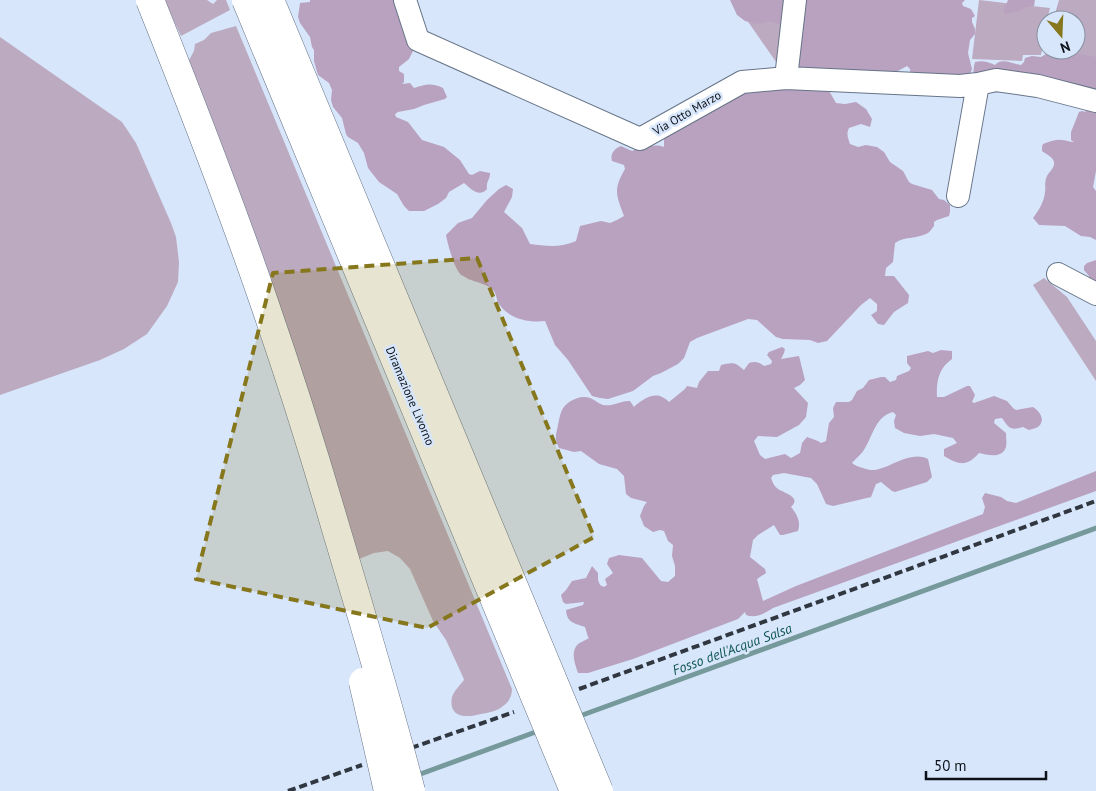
<svg xmlns="http://www.w3.org/2000/svg" width="1096" height="791" viewBox="0 0 1096 791" font-family="'PT Sans',sans-serif">
<style>
.green{fill:#bcaac1}
.forest{fill:#b9a1c0}
.lines{fill:none;stroke-linecap:round;stroke-linejoin:round}
.stream{stroke:#769a9b;stroke-width:5}
.minor-casing{stroke:#667487;stroke-width:24}
.minor{stroke:#fff;stroke-width:22}
.rail{stroke:#303740;stroke-width:4;stroke-dasharray:8 4;stroke-linecap:butt}
.highway-bridge-casing{stroke:#667487;stroke-width:29;stroke-linecap:butt}
.highway-bridge{stroke:#fff;stroke-width:28}
.marked{fill:#86771c;fill-opacity:0.2;stroke:#86771c;stroke-width:4;stroke-dasharray:10 6;stroke-linejoin:round}
.labels{text-anchor:middle;stroke-width:5;stroke-linejoin:round;paint-order:stroke}
.street-label{font-size:12px;fill:#0d1219;stroke:#d7e6fb}
.water-label{font-size:14px;font-style:italic;fill:#115756;stroke:#d7e6fb}
</style>
<rect width="100%" height="100%" fill="#d7e6fb"/>
<!-- green -->
<path class="green" d="M164,0h43l6,4 4,-4h9l4,10 -49,26z
M733,0h58l-8,72z
M979,0l71,8 -3,12h-1v7l-5,28h-18l-1,6 -50,-2z
M1059,0h37v68l-52,-15 2,-7v4h30v-30h-23z
M236,26l276,663c0,7 -3,13 -9,17 -5,5 -15,7 -22,8 -15,4 -33,4 -29,-17 2,-6 8,-12 12,-17l-1,-3 -17,-37 -13,-19 -23,-52 -10,-11 -12,-7 -14,2 -15,6 -171,-497 6,-11 1,-7 9,-4 7,-7z
M0,37l122,85 14,21 35,80 5,14 3,25 -1,20 -11,24 -20,28 -23,15 -24,11 -100,35z
M1044,278l23,19 29,44v40l-63,-96z"/>
<!-- forest -->
<path class="forest" d="M310,0h95l9,49 -5,10 -10,8v4l5,3v8l-2,2 8,-1 4,5c13,-4 17,-5 29,0l4,9 -2,2 -21,6 -10,4 -16,3 -3,2 1,3 12,5 14,18 22,7 16,13 9,14 3,1 8,-4 10,2c0,7 -4,8 -3,16 -8,9 -16,0 -23,-6l-15,9 -3,6 -8,6 -14,7h-15l-5,-5 -7,-12 -18,-12 -11,-14 -4,-15 -6,-10 -10,-6 -2,-3 -4,-16 -9,-11 -2,-7 1,-10 -3,-7 -11,-8 -4,-14v-11l-2,-3 -2,-10 -10,-14 -2,-6 2,-14 10,-1z
M730,0h52l8,4 -4,20h-8l-8,-3 -13,3 -12,-3 -8,-6z
M797,0h168l-3,3 1,3 8,3 4,7 -3,2v4l3,7v5l-5,6 -2,13 4,16 -4,11 -57,-2 -1,-9 -3,-3 -11,6 -9,9 -84,-11 -7,-6z
M1008,0h27l-1,6 -8,1 -7,4 -13,3 -3,-2z
M1051,51h8l37,6v114l-3,16 3,4v49l-6,-3 -9,-1 -16,-10 -26,-1 -6,-7c6,-8 11,-16 12,-26 1,-5 -1,-10 2,-16 2,-4 8,-8 7,-14 -1,-5 -8,-8 -12,-11v-4l1,-3c6,-2 12,-5 18,-4 5,0 8,2 13,2l-3,-2v-8l8,-20 3,-1 4,1 -2,-4 -111,-33 1,-9 1,-4c8,-2 13,0 20,3 7,-8 17,-1 26,0l3,-3 1,-4 7,-2 9,1z
M769,86l15,4 8,-4 36,3 8,14 9,1 11,-2 10,7 6,10 -2,8 -9,-3 -12,4c-3,6 -1,10 1,16l8,3 8,-2 11,2 7,5 6,10 13,9 6,11 3,2 20,6 7,9 5,1 6,5v7l-1,4 -12,4 -3,2v4c-2,2 -3,5 -6,7 -10,6 -23,3 -33,10l-2,19 -7,6 -1,8h9l15,19 -1,8 -14,9 -10,13 -6,-1 -7,-9 6,-4v-7l-7,-6 -9,7 -34,36 -9,2 -8,-3 -27,-1 -7,-2 -19,-17 -9,-1 -51,19 -7,4 -6,16 -6,6 -17,9 -8,3 -20,15 -25,8 -8,-1 -8,-2 -24,-36 -13,-15 -10,-24c-16,2 -36,-2 -46,-17 -3,-4 -2,-10 -6,-14 -6,-6 -17,-8 -25,-11 -2,-2 -5,-3 -7,-4 -7,-7 -13,-30 -15,-40l12,-12 14,-5 15,-18 12,-11 7,-4 7,4 -1,8 -8,15 18,16 8,16c16,2 31,4 46,-3l4,-15 21,-5 9,2 7,-3 7,-4c-8,-22 -11,-26 1,-47l-1,-4 -12,-4c-2,-7 2,-12 9,-15l11,5c9,-3 22,-8 32,-4v-22l65,-23 2,-3 -1,-4z
M1096,260v27l-7,-2v-9l-5,-6v-4l3,-3z
M782,347l3,2 -1,4 -3,6 18,-3 6,24 -5,5 -6,3 14,15 -2,14 -7,8 -22,12 -19,-1 -4,5 6,14 5,4 20,-5 6,4 9,-5 2,-10 5,-6 11,4 3,2 5,-2 3,-18 5,-6 -1,-9 3,-6h13l3,-2 5,-9 6,-3 6,-8 12,-3h4l5,5 6,-2 1,-4 12,-5 2,-3 -4,-5v-7l21,-5 5,2 8,-3 11,1v8c-13,9 -16,22 -15,38h7l23,-11h3l5,9 -3,7 2,1 20,-7 13,5 6,7 3,2 17,-3c6,4 12,11 7,18 -2,3 -8,4 -11,5l-6,-3c-13,4 -14,1 -21,-9l-7,1 -1,4 12,10c0,4 1,10 0,14 -4,12 -18,8 -27,6 -12,14 -20,12 -35,3v-7l13,-6 -4,-5 -19,-4 -14,2 -16,-3 -9,-5 -1,-7 2,-6 -3,-3c-17,4 -20,23 -28,36 -3,6 -9,10 -13,15 4,3 7,4 11,5 5,2 11,3 16,1 16,-4 32,-18 49,-10l4,18 -5,5 -32,10 -3,-1 -11,-9 -5,2 -5,13 -38,9 -7,-2 -9,-20 -6,-6 -27,-5 -11,2 -2,3c2,5 3,8 7,11 6,4 24,8 13,18 6,7 10,15 7,24l-15,4h-3l-6,-10 -16,10 -5,5 -3,17 15,12 1,4 -9,6 6,22 33,-15 187,-72 2,-7 -3,-9 3,-5 16,4 6,4 9,2 80,-32v20l-323,117c-8,5 -17,11 -27,7l-1,-3 -7,7 -105,40 -45,14h-10c-3,-9 -8,-21 0,-29 3,-2 8,-4 11,-6l-1,-1 -3,-10c-11,-4 -18,-4 -19,-17l17,-5 1,-3 -18,2 -3,-2 -2,-7 5,-5 6,-9 14,-3 6,-12 6,7v7l2,5 4,2 3,-2 -2,-6 8,-6 -6,-9 2,-6 10,-3 23,3 19,23 7,1 7,-6v-10l-3,-10 1,-11 -5,-4 -4,-10 -4,-1 -7,2 -9,-6 -4,-10 4,-10 3,-4 -16,-4 -5,-4 -2,-18 -7,-7 -18,-5 -18,-13 -7,1 -15,-4c-5,-9 -3,-13 -1,-23 1,-5 2,-11 4,-15 3,-7 15,-14 23,-13 7,0 12,6 18,8 10,2 18,-5 27,-4l4,6c6,-6 19,-15 28,-10 3,1 5,3 7,5l16,-13 2,-3 10,2 2,-6 9,-11h11l2,-6c12,-3 14,-3 23,5l5,-7c6,-2 10,-1 15,3l7,-2 1,-3 -5,-6 2,-3z"/>
<g class="lines">
<!-- stream -->
<path class="stream" d="M577,717l519,-189
M415,776l126,-46"/>
<defs>
<path id="minor" d="M405,0l13,40 222,99 102,-57 44,-4 174,8 18,-2 18,-4 42,6 58,15
M786,78l9,-78
M958,196l20,-112
M1058,274l38,20"/>
</defs>
<!-- minor casing -->
<use href="#minor" class="minor-casing"/>
<!-- minor -->
<use href="#minor" class="minor"/>
<!-- rail -->
<path class="rail" d="M579,689l517,-188
M411,748l103,-36
M288,791l74,-26"/>
<defs>
<path id="highway-bridge" d="M150,0c40,100 79,200 114,302 26,75 50,151 72,227 26,87 52,174 75,262
M246,0l328,791
M270,0l329,791
M363,682l25,109"/>
</defs>
<!-- highway-bridge casing -->
<use href="#highway-bridge" class="highway-bridge-casing"/>
<!-- highway-bridge -->
<use href="#highway-bridge" class="highway-bridge"/>
</g>
<!-- marked area -->
<path class="marked" d="M477,258l117,279 -167,91 -231,-49 77,-306z"/>
<g class="labels">
<!-- street labels -->
<g class="street-label">
<text transform="translate(687 113) rotate(-30)" y="4">Via Otto Marzo</text>
<text transform="translate(410 396) rotate(67)" y="4">Diramazione Livorno</text>
</g>
<!-- water labels -->
<g class="water-label">
<text transform="translate(732 649) rotate(-20)" y="5">Fosso dell'Acqua Salsa</text>
</g>
</g>
<!-- north arrow -->
<g transform="translate(1061 35) rotate(161)"><circle r="24" fill="#d7e6fb" stroke="#8691a1"/>
<path d="M0-4L9 19L0 12L-9 19Z" fill="#86771c"/>
<text y="-8" font-size="14" font-weight="bold" text-anchor="middle" fill="#0d1219">N</text>
</g>
<!-- scale -->
<path d="M926 771v8h120v-8" fill="none" stroke="#0d1219" stroke-width="2.5"/>
<text x="934" y="771" font-size="15" fill="#0d1219" stroke="#d7e6fb" stroke-width="4" paint-order="stroke">50 m</text>
</svg>
